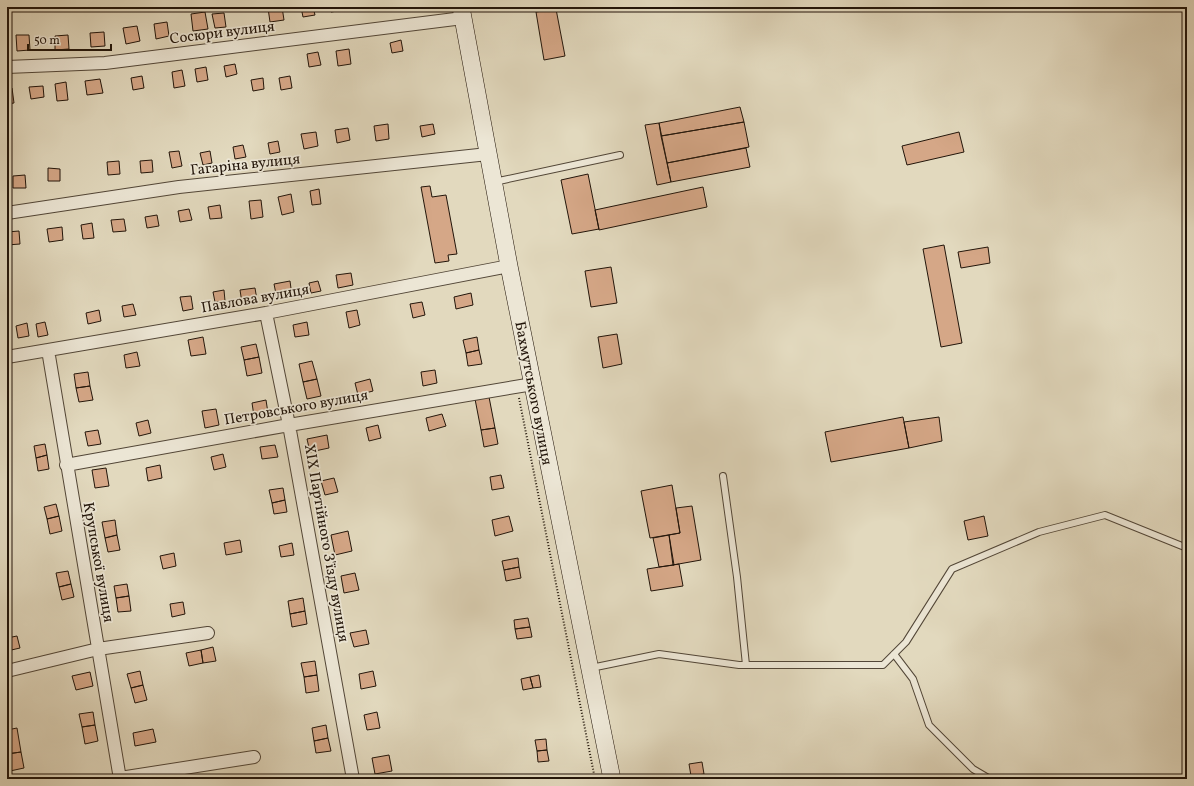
<svg xmlns="http://www.w3.org/2000/svg" width="1194" height="786" viewBox="0 0 1194 786" font-family="Vollkorn,serif">
<style>
.building{fill:#d5a787;stroke:#22150a}
.lines{fill:none;stroke-linecap:round;stroke-linejoin:round}
.service-casing{stroke:#524637;stroke-width:8}
.minor-casing{stroke:#524637;stroke-width:14}
.secondary-casing{stroke:#22150a;stroke-width:18}
.path{stroke:#22150a;stroke-width:2;stroke-dasharray:1 2;stroke-linecap:butt}
.service{stroke:#ece6d5;stroke-width:6}
.minor{stroke:#ece6d5;stroke-width:12}
.secondary{stroke:#ece6d5;stroke-width:17}
.labels{text-anchor:middle;stroke-width:3.5;stroke-linejoin:round;paint-order:stroke}
.street-label{font-size:15px;fill:#22150a;stroke:#ece6d5}
</style>
<rect width="100%" height="100%" fill="#e2d9be"/>
<filter id="stains"><feTurbulence type="fractalNoise" baseFrequency=".005" numOctaves="4"/><feColorMatrix values="0 0 0 0 .2 0 0 0 0 .09 0 0 0 0 .02 0 0 0 .5 -.17"/></filter>
<radialGradient id="worn" r=".72"><stop offset=".6" stop-color="#630" stop-opacity="0"/><stop offset="1" stop-color="#630" stop-opacity=".3"/></radialGradient>
<!-- building -->
<path class="building" d="M274,7h8l2,13 -14,2 -2,-14z
M301,7h12l2,8 -12,2z
M330,7h13l1,3 -13,2z
M357,7h13v2l-12,1z
M556,9l9,47 -21,4 -8,-48z
M205,12l3,17 -15,2 -2,-17z
M224,13l2,14 -11,1 -3,-14z
M167,22l2,14 -13,3 -2,-15z
M137,26l3,15 -14,3 -3,-16z
M104,32l1,14 -14,1 -1,-14z
M16,35h13l1,15 -13,1z
M68,35l1,14 -14,1v-14z
M401,40l2,11 -11,2 -2,-10z
M349,49l2,15 -13,2 -2,-15z
M318,52l3,13 -12,2 -2,-13z
M235,64l2,10 -11,3 -2,-11z
M206,67l2,13 -11,2 -2,-13z
M182,70l3,16 -11,2 -2,-16z
M142,76l2,12 -11,2 -2,-12z
M290,76l2,12 -11,2 -2,-12z
M263,78l1,11 -11,2 -2,-11z
M100,79l3,14 -16,2 -2,-14z
M66,82l2,18 -11,1 -2,-17z
M43,86l1,11 -13,2 -2,-12z
M12,88l2,15 -7,1v-15z
M740,107l4,15 -83,14 -2,-13z
M744,122l5,25 -82,16 -6,-27z
M659,123l12,59 -14,3 -12,-60z
M388,124l1,15 -13,2 -2,-15z
M433,124l2,10 -13,3 -2,-11z
M348,128l2,12 -13,3 -2,-13z
M316,132l2,14 -14,3 -3,-15z
M959,132l5,20 -57,13 -5,-19z
M278,141l2,11 -10,2 -2,-11z
M243,145l3,12 -11,2 -2,-12z
M746,148l4,19 -79,15 -4,-19z
M179,151l3,15 -10,2 -3,-16z
M210,151l2,12 -9,2 -3,-12z
M152,160l1,12 -12,1 -1,-12z
M119,161l1,13 -12,1 -1,-13z
M48,168l12,1v12h-12z
M588,174l11,55 -27,5 -11,-54z
M25,175l1,13h-13v-12z
M430,186l2,11 14,-2 11,59 -9,1 1,6 -14,2 -14,-76z
M703,187l4,20 -108,23 -4,-20z
M319,189l2,15 -9,1 -2,-14z
M291,194l3,18 -12,3 -4,-18z
M261,200l2,17 -12,2 -2,-18z
M220,205l2,13 -12,1 -2,-12z
M189,209l3,11 -12,2 -2,-11z
M157,215l2,11 -12,2 -2,-11z
M124,219l2,12 -13,1 -2,-12z
M92,223l2,15 -11,1 -2,-14z
M62,227l1,13 -14,2 -2,-13z
M19,231l1,13 -13,1v-13z
M944,245l18,98 -21,4 -18,-98z
M988,247l2,16 -29,5 -3,-16z
M611,267l6,36 -26,4 -6,-36z
M351,273l2,12 -15,3 -2,-13z
M290,281l2,15 -15,3 -3,-15z
M318,281l3,10 -10,2 -2,-10z
M255,288l2,12 -15,3 -2,-13z
M224,290l1,11 -10,1 -2,-10z
M471,293l2,12 -17,4 -2,-12z
M191,296l2,13 -10,2 -3,-14z
M422,302l3,13 -12,3 -3,-14z
M133,304l3,11 -12,2 -2,-11z
M99,310l2,11 -13,3 -2,-11z
M357,310l3,15 -11,3 -3,-16z
M45,322l3,13 -10,2 -2,-13z
M307,322l2,13 -14,2 -2,-12z
M27,323l2,13 -11,2 -2,-12z
M617,334l5,30 -19,4 -5,-31z
M203,337l3,17 -15,2 -3,-16z
M477,337l2,13 -13,3 -3,-13z
M256,344l3,13 -15,3 -3,-13z
M479,350l3,14 -14,2 -2,-13z
M137,352l3,14 -14,2 -2,-13z
M259,357l3,16 -15,3 -3,-16z
M312,361l5,18 -14,3 -4,-18z
M435,370l2,13 -14,3 -2,-14z
M88,372l2,14 -14,2 -2,-14z
M317,379l4,17 -14,3 -4,-17z
M370,379l3,12 -15,4 -3,-12z
M90,386l3,14 -14,2 -3,-14z
M489,397l6,31 -14,2 -6,-31z
M266,400l2,13 -14,3 -2,-13z
M216,409l3,16 -14,3 -3,-17z
M442,414l4,12 -17,5 -3,-13z
M903,417l6,31 -78,14 -6,-30z
M939,417l3,24 -33,7 -5,-26z
M148,420l3,13 -12,3 -3,-13z
M378,425l3,13 -12,3 -3,-13z
M495,428l3,16 -14,3 -3,-17z
M98,430l3,14 -13,2 -3,-14z
M327,435l2,13 -19,4 -3,-13z
M45,444l2,11 -11,3 -2,-12z
M275,445l3,12 -16,2 -2,-12z
M223,454l3,13 -12,3 -3,-13z
M47,455l2,14 -11,2 -2,-13z
M160,465l2,13 -14,3 -2,-13z
M106,468l3,18 -14,2 -3,-18z
M501,475l3,13 -12,2 -2,-13z
M334,478l4,14 -13,3 -4,-14z
M672,485l8,48 -30,5 -9,-47z
M283,488l2,12 -13,3 -3,-13z
M285,500l2,12 -13,2 -2,-11z
M56,504l3,12 -12,3 -3,-12z
M692,506l9,54 -28,5 -4,-30 11,-2 -4,-25z
M59,516l3,15 -12,3 -3,-15z
M509,516l4,15 -18,5 -3,-16z
M984,516l4,20 -20,4 -4,-19z
M115,520l2,15 -12,3 -3,-16z
M348,531l4,20 -17,4 -4,-20z
M117,535l3,15 -12,2 -3,-14z
M669,535l5,30 -15,2 -6,-29z
M240,540l2,12 -16,3 -2,-12z
M292,543l2,12 -13,2 -2,-11z
M174,553l2,13 -13,3 -3,-13z
M518,558l1,9 -15,3 -2,-9z
M679,564l4,22 -32,5 -4,-22z
M519,567l2,11 -15,3 -2,-11z
M68,571l3,13 -12,3 -3,-14z
M355,573l4,17 -15,3 -3,-17z
M71,584l3,13 -12,3 -3,-13z
M127,584l2,12 -13,2 -2,-12z
M129,596l2,15 -13,1 -2,-14z
M303,598l2,13 -15,3 -2,-13z
M183,602l2,12 -13,3 -2,-13z
M305,611l2,13 -15,3 -2,-13z
M528,618l2,9 -15,2 -1,-9z
M530,627l2,10 -15,2 -2,-10z
M366,630l3,14 -15,3 -4,-14z
M17,636l3,12 -13,3v-13z
M213,647l3,14 -13,2 -2,-13z
M201,650l2,13 -14,3 -3,-13z
M315,661l2,14 -13,2 -3,-14z
M140,671l3,14 -12,3 -4,-14z
M373,671l3,15 -15,3 -2,-15z
M90,672l3,14 -17,4 -4,-14z
M317,675l2,16 -13,2 -2,-16z
M539,675l2,12 -8,1 -3,-11z
M530,677l3,11 -10,2 -2,-11z
M143,685l4,15 -12,3 -4,-15z
M93,712l2,13 -13,2 -3,-13z
M377,712l3,16 -13,2 -3,-15z
M95,725l3,16 -13,3 -3,-17z
M326,725l2,13 -14,3 -2,-13z
M17,728l4,24 -14,2v-24z
M153,729l3,13 -21,4 -2,-13z
M328,738l3,13 -15,2 -2,-12z
M546,739l1,11 -10,1 -2,-11z
M547,750l2,11 -11,1 -1,-11z
M21,752l3,16 -14,3 -3,-17z
M389,755l3,16 -17,3 -3,-16z
M702,762l2,12 -13,2 -2,-12z"/>
<g class="lines">
<defs>
<path id="service" d="M494,182l126,-27
M723,476l14,101 9,88
M894,654l19,25 16,46 44,44 17,10
M591,668l68,-14 80,11h144l23,-23 46,-73 87,-37 66,-17 82,33"/>
<path id="minor" d="M7,67l98,-4 358,-45
M7,213l172,-26 309,-33
M266,313l23,112 64,354
M48,350l72,429
M7,357l259,-44 243,-47
M66,465l223,-40 244,-41
M7,671l91,-22 110,-16
M120,778l134,-21"/>
<path id="secondary" d="M461,7l48,259 103,513"/>
</defs>
<!-- service casing -->
<use href="#service" class="service-casing"/>
<!-- minor casing -->
<use href="#minor" class="minor-casing"/>
<!-- secondary casing -->
<use href="#secondary" class="secondary-casing"/>
<!-- path -->
<path class="path" d="M519,398l76,381"/>
<!-- service -->
<use href="#service" class="service"/>
<!-- minor -->
<use href="#minor" class="minor"/>
<!-- secondary -->
<use href="#secondary" class="secondary"/>
</g>
<g class="labels">
<!-- street labels -->
<g class="street-label">
<text transform="translate(222 32) rotate(-7)" y="5">Сосюри вулиця</text>
<text transform="translate(245 164) rotate(-6)" y="5">Гагаріна вулиця</text>
<text transform="translate(255 298) rotate(-10)" y="5">Павлова вулиця</text>
<text transform="translate(534 393) rotate(79)" y="5">Бахмутського вулиця</text>
<text transform="translate(296 407) rotate(-10)" y="5">Петровського вулиця</text>
<text transform="translate(327 543) rotate(80)" y="5">XIX Партійного З'їзду вулиця</text>
<text transform="translate(99 562) rotate(80)" y="5">Крупської вулиця</text>
</g>
</g>
<!-- margin -->
<rect width="1194" height="786" fill="none" stroke="#e2d9be" stroke-width="24"/>
<rect x="8" y="8" width="1178" height="770" fill="none" stroke="#22150a" stroke-width="2"/>
<rect x="12" y="12" width="1170" height="762" fill="none" stroke="#22150a"/>
<!-- scale -->
<path d="M28 44v6h83v-6" fill="none" stroke="#22150a" stroke-width="2"/>
<text x="34" y="44" font-size="12" fill="#22150a" stroke="#ece6d5" stroke-width="3" paint-order="stroke">50 m</text>
<rect width="100%" height="100%" filter="url(#stains)"/>
<rect width="100%" height="100%" fill="url(#worn)"/>
</svg>
